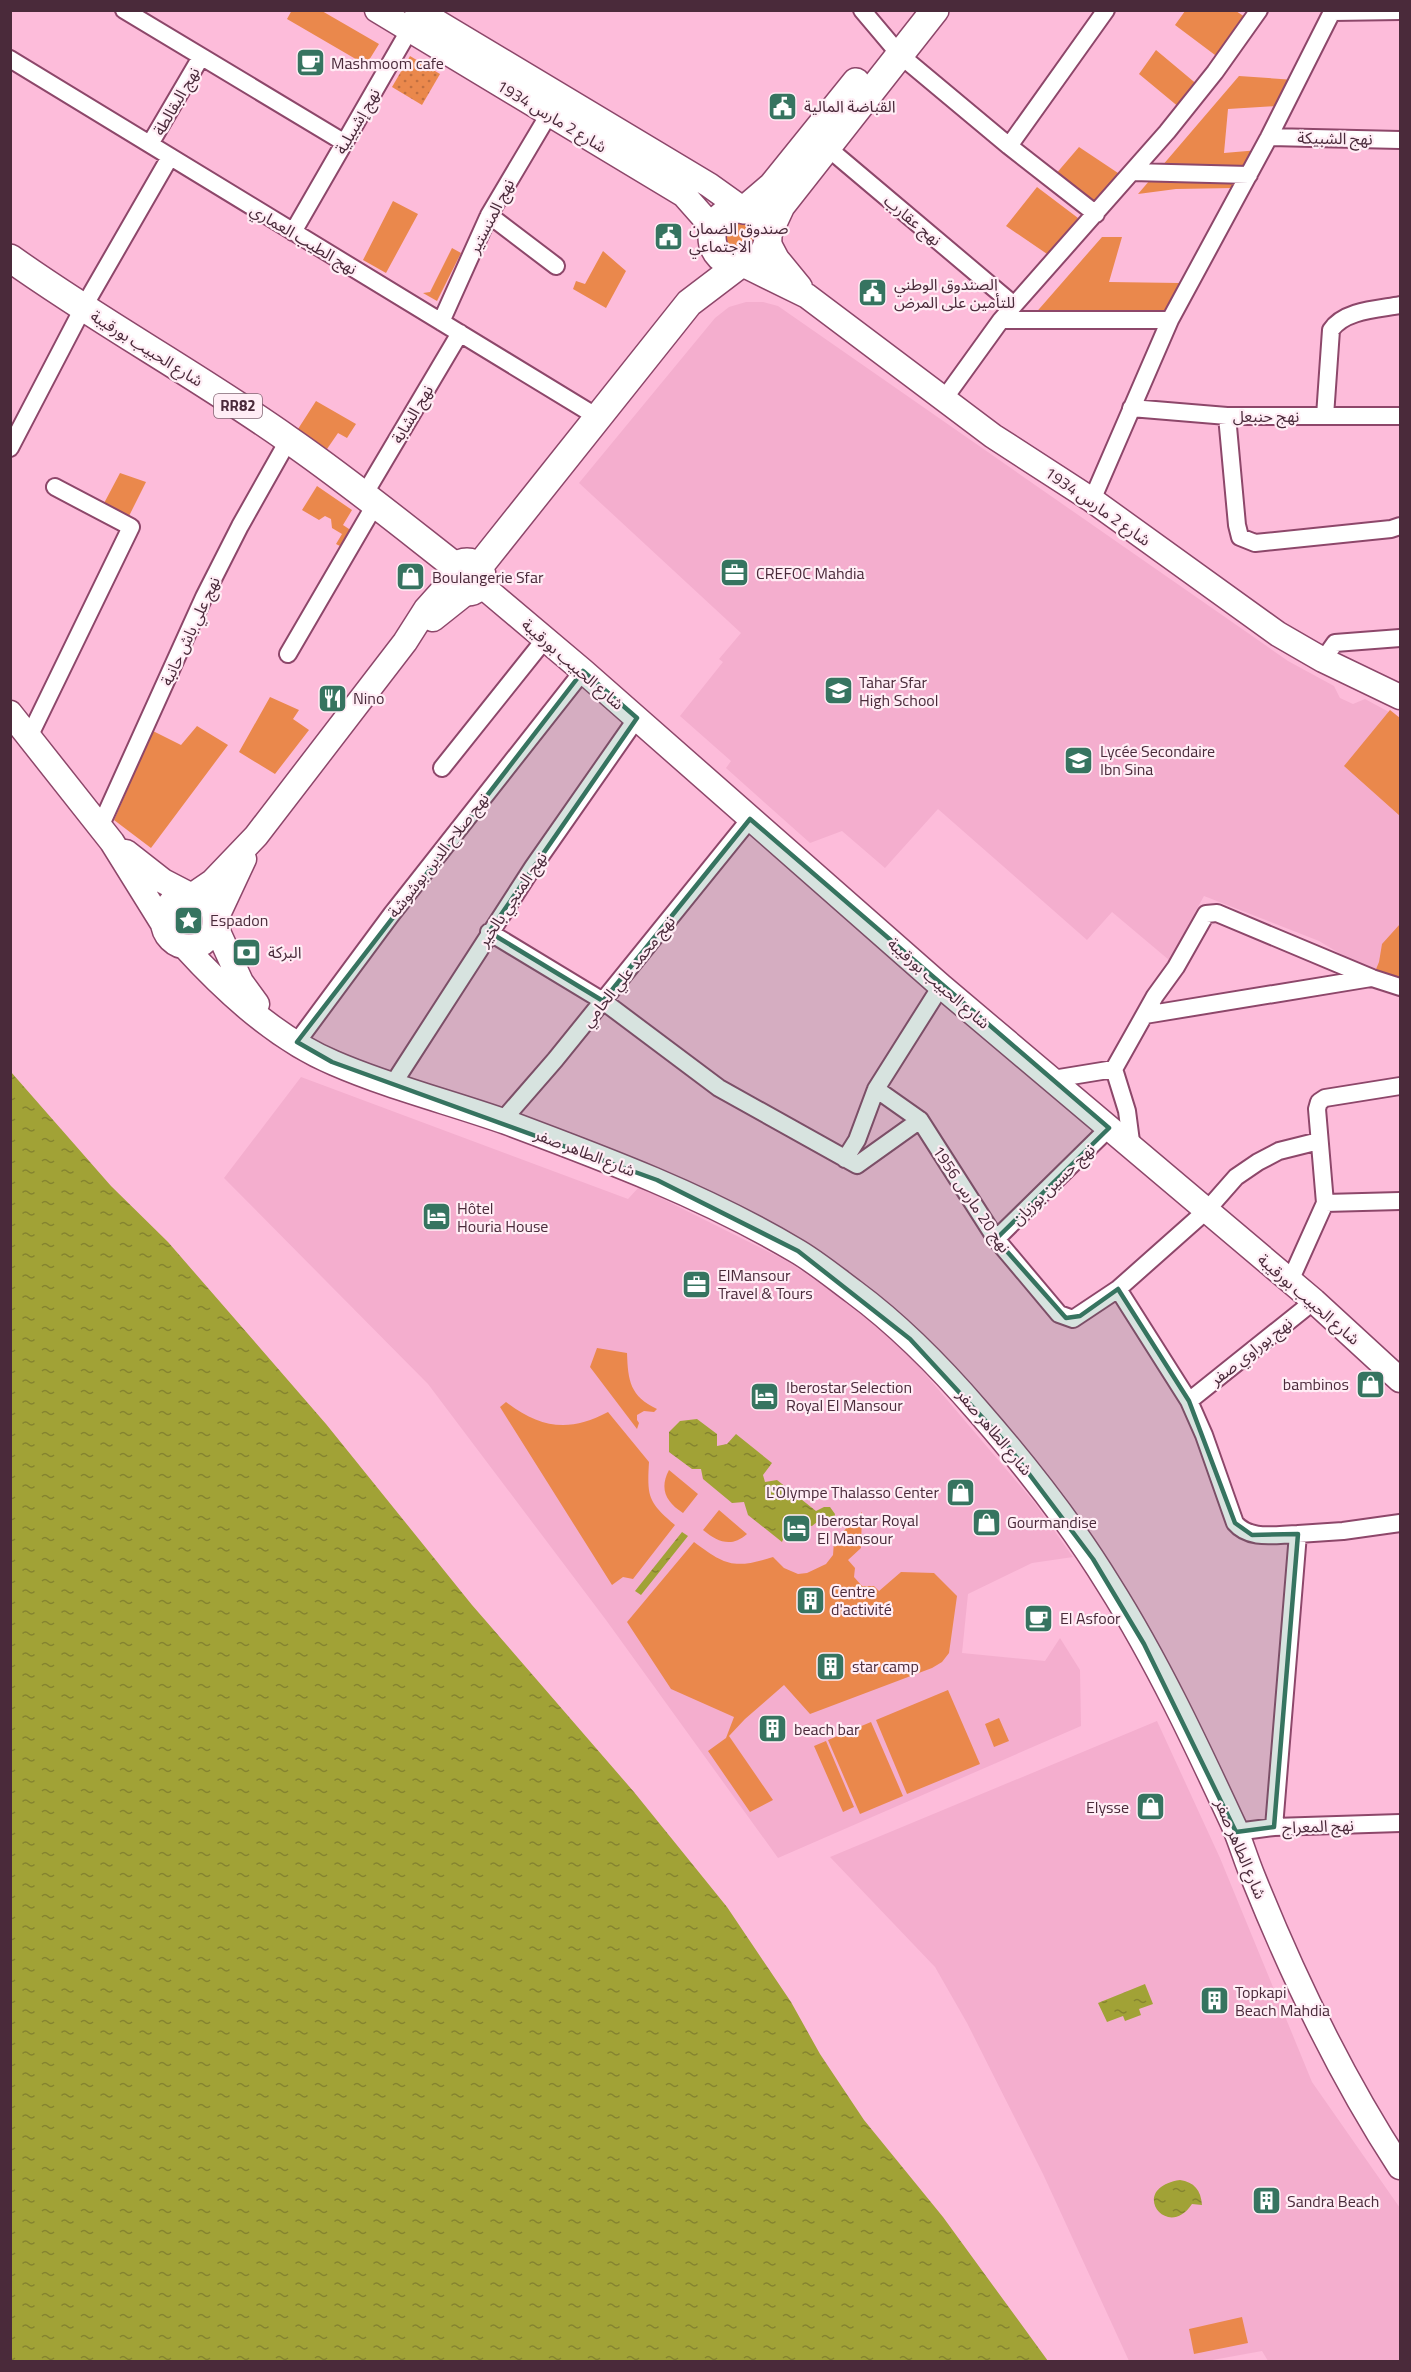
<svg xmlns="http://www.w3.org/2000/svg" width="1411" height="2372" viewBox="0 0 1411 2372" font-family="'Titillium Web','Noto Sans Arabic',sans-serif">
<style>
.built{fill:#f4aece}
.green{fill:#ea884c}
.park{fill:url(#park-dots)}
.water{fill:url(#water-ripples)}
.lines{fill:none;stroke-linecap:round;stroke-linejoin:round}
.street-casing{stroke:#8d476a;stroke-width:20}
.secondary-casing{stroke:#8d476a;stroke-width:27}
.primary-casing{stroke:#8d476a;stroke-width:30}
.street{stroke:#fff;stroke-width:16}
.secondary{stroke:#fff;stroke-width:24}
.primary{stroke:#fff;stroke-width:27}
.marked{fill:#367460;fill-opacity:0.2;stroke:#367460;stroke-width:4.5;stroke-linejoin:round}
.labels{text-anchor:middle;stroke-width:4.5;stroke-linejoin:round;paint-order:stroke}
.shield{fill:#ffedf5;stroke:#806472;stroke-width:1.5}
.shield-label{font-size:15px;font-weight:bold;fill:#4a2a3a}
.poi-label{font-size:16px;fill:#4a2a3a;stroke:#ffedf5;text-anchor:start}
.street-label{font-size:16px;fill:#4a2a3a;stroke:#ffedf5}
</style>
<defs>
<pattern id="park-dots" width="8" height="8" patternUnits="userSpaceOnUse" patternTransform="scale(1.5)"><rect width="8" height="8" fill="#ea884c"/><path d="M2 2h.1M6 6h.1" fill="none" stroke="#c06f40" stroke-width="1.8" stroke-linecap="round"/></pattern>
<pattern id="water-ripples" width="26" height="14" patternUnits="userSpaceOnUse" patternTransform="scale(1.5)"><rect width="26" height="14" fill="#a1a236"/><path d="M2 4q2-2 4 0t4 0M15 11q2-2 4 0t4 0" fill="none" stroke="#85842f"/></pattern>
</defs>
<rect width="100%" height="100%" fill="#fdbcda"/>
<!-- built -->
<path class="built" d="M746,302h17l15,4 510,355 46,25 6,12 13,6 12,-5 35,19v265l-26,-9 -55,-33 -115,-45 -35,64 -57,-48 -25,28 -149,-131 -53,59 -43,-37 -32,12 -84,-75 5,-7 -51,-45 43,-54 -4,-3 22,-26 -162,-150 136,-165 14,-11z
M301,1077l327,122 11,-12 148,74 70,47 52,47 125,147 39,55 -41,6 -64,31 -6,59 83,8 15,-23 20,32 1,56 -303,132 -172,-238 -178,-236 -204,-206z
M1157,1721l63,137 92,224 88,126v153h-132l-6,-10 -55,10h-78l-86,-187 -76,-151 -32,-56 -105,-110z"/>
<!-- green -->
<path class="green" d="M292,10l30,1 57,33 -13,21 -79,-46z
M1185,11h51l15,10 -32,37 -44,-33z
M1156,50l43,36 -19,22 -41,-34z
M1239,76l56,4 -19,26 -48,3 -4,44 35,-3 -25,38 -58,1 -38,5z
M1079,147l45,30 -24,28 -45,-30z
M1037,187l41,31 -28,38 -44,-30z
M393,201l25,13 -32,59 -23,-13z
M724 237a15 15 0 1 1 30 0a15 15 0 1 1-30 0Z
M1102,237h20l-13,45 71,1 -17,36 -130,-3z
M452,248l9,5 -24,48 -14,-8 7,-1z
M603,251l23,20 -20,37 -33,-19 3,-8 9,3z
M316,401l40,23 -9,14 -9,-5 -11,16 -29,-20z
M120,473l26,9 -19,38 -25,-13z
M317,486l35,24 -9,15 9,6 -10,16 -6,-3 6,-10 -10,-6 -1,-9 -6,-3 -6,4 -17,-10z
M270,697l29,13 -6,9 16,11 -34,44 -36,-22z
M1390,710l10,8v98l-56,-50z
M197,726l31,19 -77,103 -37,-28 39,-89 28,14z
M179 920a11 11 0 1 1 22 0a11 11 0 1 1-22 0Z
M1400,924v59l-26,-9 5,-12 3,-18z
M597,1348l30,5c1,28 3,43 30,56l-3,3 -10,-1 -7,4v5l2,3 -2,6 -47,-62z
M506,1402c34,26 63,31 102,10l41,50c-2,35 -1,40 26,63l-42,54 -10,-2 -11,8 -112,-178z
M669,1470l29,24 -15,19c-17,-11 -24,-24 -14,-43z
M719,1510l28,24c-16,14 -29,8 -44,-4z
M862,1512l-1,36 -13,12 7,8 -1,9 8,9h12l5,5 22,-19 33,1 23,23 -8,57 -7,9 -10,6 -122,46 -26,-29 -39,34 -16,17 44,64 -23,12 -42,-61 18,-13 8,-21 -63,-28 -44,-67 67,-80c32,24 40,27 79,15l11,11 14,6 9,-1 19,-9 7,-9 1,-14z
M948,1690l32,74 -73,30 -31,-74z
M999,1718l10,23 -15,6 -9,-23z
M871,1722l32,74 -43,18 -32,-74z
M826,1741l28,66 -11,5 -29,-66z
M1242,2317l6,26 -54,11 -5,-25z"/>
<!-- park -->
<path class="park" d="M410,56l30,18 -18,31 -30,-18z"/>
<!-- water -->
<path class="water" d="M11,1072l100,114 57,56 158,182 146,181 162,187 93,115 64,95 29,52 44,66 79,97 105,144h-1037z
M697,1419l20,15v12l10,-2 9,-10 36,29 -9,12 2,7 12,-2 39,31 8,-4h6l5,7 -2,8 -5,3 -11,-3 -5,4c-14,-3 -25,2 -30,16l-34,-27 -4,-13 -12,1 -29,-24 -2,-10h-9l-23,-17v-20l11,-11z
M682,1532l6,4 -47,59 -6,-4z
M1145,1984l8,20 -14,5 2,6 -16,6 -2,-5 -16,6 -9,-19z
M1180,2180c14,2 21,10 22,25l-10,-1c-25,38 -65,-16 -12,-24z"/>
<g class="lines">
<defs>
<path id="street" d="M124,10l221,133
M862,10l38,45 109,91 87,68
M1332,12l68,-1
M10,59l589,359
M1269,137l131,3
M822,143l192,162
M150,144l51,-87
M1009,146l97,-136
M1132,172l117,3
M489,215l67,51
M293,232l121,-210
M1001,320h169
M441,322l48,-107 60,-101
M944,399l57,-79 166,-188 48,-60 44,-62
M1131,408l96,8h173
M1227,416l10,109 3,12 15,6 136,-14 9,-3
M1325,416l6,-86c13,-20 48,-21 69,-25
M10,448l73,-140 87,-151
M364,495l96,-162
M1092,500l78,-180 99,-183 64,-127
M288,654l88,-151
M1323,660l12,-17 65,-5
M29,737l102,-210 -76,-40
M442,768l103,-129
M100,827l104,-230 36,-71 49,-87
M489,932l114,69 116,87 138,77 63,-45
M1145,1015l226,-37
M297,1042l94,-127 192,-244
M1053,1079l61,-10
M393,1084l140,-217 104,-149
M1400,1086l-75,12 -6,4 -2,7 8,94 75,-2
M876,1089l44,31 76,119 63,75 14,5 45,-30 89,-79 29,-33 22,-15 21,-11 40,-10
M502,1121l53,-61 195,-241
M1132,1149l-5,-38 -13,-42 41,-73 21,-29 30,-53 11,-1 155,65 28,9
M845,1159l12,-19 19,-51 65,-103
M996,1239l113,-111
M1290,1281l35,-78
M1118,1289l71,112 15,34 31,88c15,18 42,11 63,11
M1189,1401l125,-100
M1274,1827l24,-293 45,-3 57,-8
M1236,1832l38,-5 126,-4"/>
<path id="secondary" d="M377,10l307,185 23,26 5,14
M417,10l292,175 35,25
M768,242l9,17 23,28
M744,265l63,31 186,140 99,64 186,134 45,26 77,37
M480,584l103,87 358,315 373,315 86,79
M433,619l34,-27
M10,713l102,129 51,82
M126,852l37,29 27,14
M193,895l19,-13 44,-46 149,-194 21,-33 26,-29
M163 921a26 26 0 1 1 52 0a26 26 0 1 1-52 0Z
M215,921l29,-62
M215,925l26,57 16,22
M185,947c40,44 94,93 149,116 55,24 115,39 172,59 99,37 198,74 289,128 21,12 40,28 59,42 46,34 87,76 124,119 48,55 93,112 131,174 48,76 87,159 125,241 7,17 12,34 19,51 39,97 90,203 147,290"/>
<path id="primary" d="M712 237a28 28 0 1 1 56 0a28 28 0 1 1-56 0Z
M744,210l28,-24 84,-104
M768,234l13,-28 154,-196
M10,258c91,65 189,118 279,182 58,40 112,84 167,127
M452 577a15 15 0 1 1 30 0a15 15 0 1 1-30 0Z
M478,568l211,-265 50,-38"/>
</defs>
<!-- street casing -->
<use href="#street" class="street-casing"/>
<!-- secondary casing -->
<use href="#secondary" class="secondary-casing"/>
<!-- primary casing -->
<use href="#primary" class="primary-casing"/>
<!-- street -->
<use href="#street" class="street"/>
<!-- secondary -->
<use href="#secondary" class="secondary"/>
<!-- primary -->
<use href="#primary" class="primary"/>
</g>
<!-- marked area -->
<path class="marked" d="M583,671l54,47 -148,214 114,69 147,-182 359,309 -113,111 70,79 14,-2 38,-27 71,112 46,122 17,12 46,-1 -24,293 -38,5 -92,-188 -51,-85 -88,-117 -95,-103 -112,-88 -141,-71 -325,-118 -35,-20z"/>
<!-- icons -->
<defs>
<symbol id="cafe-square" viewBox="-11 -11 22 22"><rect x="-9" y="-9" width="18" height="18" rx="4" fill="#367460" stroke="#ffedf5"/><path d="M-5.5-4.5H6V0H3Q3 3.5 0 3.5H-2.5Q-5.5 3.5-5.5 0ZM3-3.2v2h1.7v-2ZM-6 4.5H4V6H-6Z" fill="#fff"/></symbol>
<symbol id="civic-square" viewBox="-11 -11 22 22"><rect x="-9" y="-9" width="18" height="18" rx="4" fill="#367460" stroke="#ffedf5"/><path d="M-.6-6.5H3V-4.5H.6V-3L4-1V1h2V6H-6V1h2V-1L-.6-3ZM-1.2 2.5V6h2.4V2.5Z" fill="#fff"/></symbol>
<symbol id="office-square" viewBox="-11 -11 22 22"><rect x="-9" y="-9" width="18" height="18" rx="4" fill="#367460" stroke="#ffedf5"/><path d="M-6-3h4V-5.5h4V-3h4V5H-6ZM-1-4.5V-3h2v-1.5ZM-6 0V1H6V0Z" fill="#fff"/></symbol>
<symbol id="shop-square" viewBox="-11 -11 22 22"><rect x="-9" y="-9" width="18" height="18" rx="4" fill="#367460" stroke="#ffedf5"/><path d="M-5-2.5h2.3a2.7 3.5 0 0 1 5.4 0H5L5.5 6h-11ZM-1.5-2.5h3a1.5 2.3 0 0 0-3 0Z" fill="#fff"/></symbol>
<symbol id="school-square" viewBox="-11 -11 22 22"><rect x="-9" y="-9" width="18" height="18" rx="4" fill="#367460" stroke="#ffedf5"/><path d="M0-5L7-2L0 1L-7-2ZM-4 1L0 2.5L4 1V4Q0 6-4 4Z" fill="#fff"/></symbol>
<symbol id="restaurant-square" viewBox="-11 -11 22 22"><rect x="-9" y="-9" width="18" height="18" rx="4" fill="#367460" stroke="#ffedf5"/><path d="M-5-6h1v4h1v-4h1v4h1v-4h1v5L-1.5 .5V6h-2V.5L-5-1ZM5-6V6H3V1.5H1.5Q1.5-4 5-6Z" fill="#fff"/></symbol>
<symbol id="sight-square" viewBox="-11 -11 22 22"><rect x="-9" y="-9" width="18" height="18" rx="4" fill="#367460" stroke="#ffedf5"/><path d="M0-6L1.8-2.2L6-1.7L2.9 1.2L3.7 5.4L0 3.3L-3.7 5.4L-2.9 1.2L-6-1.7L-1.8-2.2Z" fill="#fff"/></symbol>
<symbol id="bank-square" viewBox="-11 -11 22 22"><rect x="-9" y="-9" width="18" height="18" rx="4" fill="#367460" stroke="#ffedf5"/><path d="M-6-4H6V4H-6ZM0-2.3a2.3 2.3 0 1 0 0 4.6a2.3 2.3 0 1 0 0-4.6Z" fill="#fff"/></symbol>
<symbol id="hotel-square" viewBox="-11 -11 22 22"><rect x="-9" y="-9" width="18" height="18" rx="4" fill="#367460" stroke="#ffedf5"/><path d="M-6-4.5h1.5V1H6V5H4.5V3h-9V5H-6ZM-4 0a1.8 1.8 0 1 1 3.6 0ZM.5 0V-2.5h3Q6-2.5 6 0Z" fill="#fff"/></symbol>
<symbol id="building-square" viewBox="-11 -11 22 22"><rect x="-9" y="-9" width="18" height="18" rx="4" fill="#367460" stroke="#ffedf5"/><path d="M-4-6H4V6H1V3H-1V6H-4ZM-2.5-4.3h1.7v1.8h-1.7ZM.8-4.3h1.7v1.8H.8ZM-2.5-1h1.7V.8h-1.7ZM.8-1h1.7V.8H.8Z" fill="#fff"/></symbol>
</defs>
<g fill-rule="evenodd">
<use href="#cafe-square" x="294" y="46" width="33" height="33"/>
<use href="#civic-square" x="766" y="90" width="33" height="33"/>
<use href="#civic-square" x="652" y="220" width="33" height="33"/>
<use href="#civic-square" x="856" y="276" width="33" height="33"/>
<use href="#office-square" x="718" y="556" width="33" height="33"/>
<use href="#shop-square" x="394" y="560" width="33" height="33"/>
<use href="#school-square" x="822" y="674" width="33" height="33"/>
<use href="#restaurant-square" x="316" y="682" width="33" height="33"/>
<use href="#school-square" x="1062" y="744" width="33" height="33"/>
<use href="#sight-square" x="172" y="904" width="33" height="33"/>
<use href="#bank-square" x="230" y="936" width="33" height="33"/>
<use href="#hotel-square" x="420" y="1200" width="33" height="33"/>
<use href="#office-square" x="680" y="1268" width="33" height="33"/>
<use href="#shop-square" x="1354" y="1368" width="33" height="33"/>
<use href="#hotel-square" x="748" y="1380" width="33" height="33"/>
<use href="#shop-square" x="944" y="1476" width="33" height="33"/>
<use href="#shop-square" x="970" y="1506" width="33" height="33"/>
<use href="#hotel-square" x="780" y="1512" width="33" height="33"/>
<use href="#building-square" x="794" y="1584" width="33" height="33"/>
<use href="#cafe-square" x="1022" y="1602" width="33" height="33"/>
<use href="#building-square" x="814" y="1650" width="33" height="33"/>
<use href="#building-square" x="756" y="1712" width="33" height="33"/>
<use href="#shop-square" x="1134" y="1790" width="33" height="33"/>
<use href="#building-square" x="1198" y="1984" width="33" height="33"/>
<use href="#building-square" x="1250" y="2184" width="33" height="33"/>
</g>
<g class="labels">
<!-- shield labels -->
<rect class="shield" x="214" y="394" width="48" height="24" rx="4.5"/>
<g class="shield-label">
<text x="238" y="411">RR82</text>
</g>
<!-- poi labels -->
<g class="poi-label">
<text x="331" y="69">Mashmoom cafe</text>
<text x="804" y="112">القباضة المالية</text>
<text x="689" y="234">صندوق الضمان<tspan x="689" dy="18">الاجتماعي</tspan></text>
<text x="894" y="290">الصندوق الوطني<tspan x="894" dy="18">للتأمين على المرض</tspan></text>
<text x="756" y="579">CREFOC Mahdia</text>
<text x="432" y="583">Boulangerie Sfar</text>
<text x="859" y="688">Tahar Sfar<tspan x="859" dy="18">High School</tspan></text>
<text x="353" y="704">Nino</text>
<text x="1100" y="757">Lycée Secondaire<tspan x="1100" dy="18">Ibn Sina</tspan></text>
<text x="210" y="926">Espadon</text>
<text x="268" y="958">البركة</text>
<text x="457" y="1214">Hôtel<tspan x="457" dy="18">Houria House</tspan></text>
<text x="718" y="1281">ElMansour<tspan x="718" dy="18">Travel &amp; Tours</tspan></text>
<text x="1349" y="1390" text-anchor="end">bambinos</text>
<text x="786" y="1393">Iberostar Selection<tspan x="786" dy="18">Royal El Mansour</tspan></text>
<text x="939" y="1498" text-anchor="end">L'Olympe Thalasso Center</text>
<text x="817" y="1526">Iberostar Royal<tspan x="817" dy="18">El Mansour</tspan></text>
<text x="1007" y="1528">Gourmandise</text>
<text x="831" y="1597">Centre<tspan x="831" dy="18">d'activité</tspan></text>
<text x="1060" y="1624">El Asfoor</text>
<text x="852" y="1672">star camp</text>
<text x="794" y="1735">beach bar</text>
<text x="1129" y="1813" text-anchor="end">Elysse</text>
<text x="1235" y="1998">Topkapi<tspan x="1235" dy="18">Beach Mahdia</tspan></text>
<text x="1287" y="2207">Sandra Beach</text>
</g>
<!-- street labels -->
<g class="street-label">
<text transform="translate(176 101) rotate(-60)" y="6">نهج البقالطة</text>
<text transform="translate(552 116) rotate(31)" y="6">شارع 2 مارس 1934</text>
<text transform="translate(357 121) rotate(-60)" y="6">نهج إشبيلية</text>
<text transform="translate(1335 138) rotate(1)" y="6">نهج الشبيكة</text>
<text transform="translate(491 216) rotate(-63)" y="6">نهج المنستير</text>
<text transform="translate(913 220) rotate(40)" y="6">نهج عقارب</text>
<text transform="translate(304 239) rotate(31)" y="6">نهج الطيب العماري</text>
<text transform="translate(147 348) rotate(32)" y="6">شارع الحبيب بورقيبة</text>
<text transform="translate(412 414) rotate(-59)" y="6">نهج الشابة</text>
<text x="1266" y="422">نهج حنبعل</text>
<text transform="translate(1098 506) rotate(35)" y="6">شارع 2 مارس 1934</text>
<text transform="translate(190 631) rotate(-65)" y="6">نهج علي باش حانبة</text>
<text transform="translate(573 664) rotate(41)" y="6">شارع الحبيب بورقيبة</text>
<text transform="translate(438 855) rotate(-52)" y="6">نهج صلاح الدين بوشوشة</text>
<text transform="translate(512 899) rotate(-56)" y="6">نهج المنجي بالخير</text>
<text transform="translate(628 971) rotate(-51)" y="6">نهج محمد علي الحامي</text>
<text transform="translate(939 983) rotate(41)" y="6">شارع الحبيب بورقيبة</text>
<text transform="translate(585 1152) rotate(21)" y="6">شارع الطاهر صفر</text>
<text transform="translate(1053 1184) rotate(-44)" y="6">نهج حسين بوزيان</text>
<text transform="translate(972 1199) rotate(56)" y="6">نهج 20 مارس 1956</text>
<text transform="translate(1309 1299) rotate(41)" y="6">شارع الحبيب بورقيبة</text>
<text transform="translate(1251 1351) rotate(-38)" y="6">نهج بوراوي صفر</text>
<text transform="translate(995 1432) rotate(50)" y="6">شارع الطاهر صفر</text>
<text transform="translate(1318 1826) rotate(-2)" y="6">نهج المعراج</text>
<text transform="translate(1241 1849) rotate(67)" y="6">شارع الطاهر صفر</text>
</g>
</g>
<!-- border -->
<rect width="1411" height="2372" fill="none" stroke="#4a2a3a" stroke-width="24"/>
</svg>
